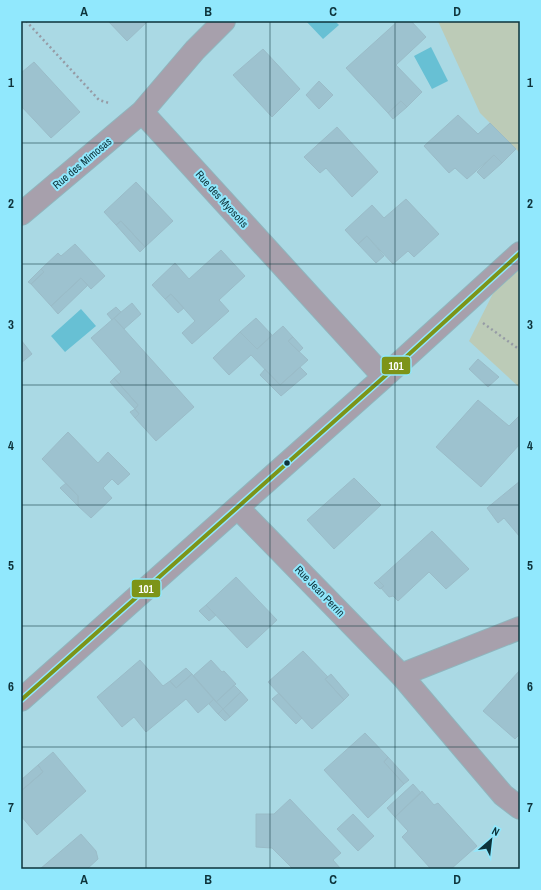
<svg xmlns="http://www.w3.org/2000/svg" width="541" height="890" viewBox="0 0 541 890" font-family="'Archivo Narrow',sans-serif">
<style>
.green{fill:#bccbb7}
.water{fill:#67c0d4}
.building{fill:#9dc2cf;stroke:#9abcc8}
.lines{fill:none;stroke-linecap:round;stroke-linejoin:round}
.street-casing{stroke:#8fb5bd;stroke-width:24}
.path{stroke:#969ba5;stroke-width:2.5;stroke-dasharray:2 3;stroke-linecap:butt}
.street{stroke:#a7a0ac;stroke-width:22}
.bus-1-casing{stroke:#91e8fd;stroke-width:7}
.bus-1{stroke:#7d9418;stroke-width:4}
.grid{fill:none;stroke:#0d333b;stroke-width:1;stroke-opacity:0.55}
.bus-dot{fill:#0d333b;stroke:#91e8fd;stroke-width:1.5}
.labels{text-anchor:middle;stroke-width:4;stroke-linejoin:round;paint-order:stroke}
.street-label{font-size:11px;fill:#0d333b;stroke:#91e8fd}
.line-badge{stroke:#91e8fd;stroke-width:1.5}
.badge-label{font-size:11px;text-anchor:middle;font-weight:bold;fill:#fff}
.neatline{fill:none;stroke:#0d333b;stroke-width:1.5}
.grid-label{font-size:13px;text-anchor:middle;font-weight:bold;fill:#0d333b}
</style>
<rect width="100%" height="100%" fill="#aad9e4"/>
<!-- green -->
<path class="green" d="M438,21h82v132l-40,-40z
M520,240v148l-51,-47z"/>
<!-- water -->
<path class="water" d="M306,21h29l4,4 -16,14z
M431,47l17,34 -16,8 -18,-33z
M81,309l15,17 -31,26 -14,-16z"/>
<!-- building -->
<path class="building" d="M108,21h40l-21,20z
M398,21h13l15,16 -30,28 26,27 -15,15 -6,-6 -13,12 -42,-45z
M263,49l37,40 -28,28 -39,-42z
M34,62l46,50 -29,26 -30,-32v-33z
M319,81l14,14 -14,14 -13,-14z
M401,101l6,6 -14,12 -5,-6z
M458,115l20,19 12,-11 26,26 -14,14 -8,-8 -27,24 -12,-11 -6,5 -25,-27z
M337,127l41,45 -26,25 -26,-29 -6,5 -16,-16z
M494,155l8,8 -18,16 -7,-7z
M136,182l37,39 -28,26 -24,-26 -5,4 -12,-13z
M406,199l33,35 -25,23 -6,-6 -15,13 -26,-28 -9,8 -13,-14 27,-25 12,13z
M121,221l24,26 -5,5 -24,-27z
M367,236l17,20 -8,7 -18,-19z
M75,244l30,32 -14,13 -10,-11 -30,28 -20,-22 13,-12 -3,-3 17,-16 3,3z
M221,250l24,26 -26,24 10,11 -37,33 -10,-11 13,-12 -24,-27 -6,5 -13,-14 23,-22 14,16z
M41,269l3,3 -13,12 -3,-2z
M81,278l7,7 -30,29 -7,-8z
M171,294l13,14 -6,5 -13,-14z
M132,303l9,11 -17,15 -10,-11z
M116,307l5,5 -9,8 -5,-6z
M114,318l80,89 -38,34 -21,-23 4,-4 -4,-5 3,-4 -24,-27 7,-6 -30,-34z
M256,318l16,17 -15,14 -17,-17z
M283,326l10,11 -5,4 20,19 -28,25 -29,-30 -22,20 -16,-17 27,-26 17,17z
M293,337l10,11 -4,4 -11,-11z
M21,340l11,14 -11,9z
M478,359l21,18 -11,10 -19,-18z
M300,367l7,7 -26,22 -21,-21 5,-6 15,16z
M114,378l24,27 -3,4 -25,-27z
M478,400l31,26 11,-11v29l-39,43 -45,-40z
M135,409l4,5 -4,4 -5,-6z
M68,432l30,31 10,-11 22,22 -12,11 -6,-6 -9,9 9,10 -21,20 -13,-12v-10l-36,-37z
M354,478l27,27 -47,44 -27,-29z
M520,481v56l-16,-19 -6,5 -11,-15z
M66,483l12,13v10l-18,-18z
M432,531l37,38 -23,20 -17,-17 -31,29 -5,-5 -4,1 -8,-9 3,-2 -6,-6z
M236,577l41,43 -30,28 -41,-43z
M378,580l6,6 -4,3 -6,-6z
M206,605l10,10 -7,6 -10,-10z
M303,651l25,26 -3,2 19,21 -32,29 -44,-47z
M140,660l23,26 7,-5 6,7 16,-14 22,25 -16,14 -12,-14 -40,33 -12,-15 -12,10 -25,-30z
M211,660l11,12 2,-1 12,13 -20,18 -23,-26z
M186,668l6,6 -16,14 -6,-7z
M520,670v64l-5,5 -32,-28z
M331,674l18,21 -5,5 -19,-21z
M234,685l7,7 -18,17 -7,-7z
M241,692l7,8 -18,17 -7,-8z
M279,693l23,25 -6,6 -24,-25z
M214,699l9,10 -5,5 -9,-10z
M223,709l7,8 -5,4 -7,-7z
M365,733l23,24 -4,5 20,22 -36,34 -44,-48z
M53,752l33,39 -49,44 -16,-19v-25l22,-19 -5,-7z
M388,757l21,23 -5,4 -20,-22z
M38,765l5,7 -22,19v-11z
M413,784l8,9 -26,24 -8,-9z
M422,791l12,14 4,-2 39,43 -26,23h-20l-29,-32 6,-6 -13,-14z
M290,799l51,54 -8,7 8,9h-48l-21,-21 -16,-1v-33h18z
M353,814l21,22 -16,15 -21,-22z
M81,834l15,17 2,8 -11,10h-47z"/>
<g class="lines">
<defs>
<path id="street" d="M224,21l-29,29 -53,62 242,265
M21,214l121,-102
M238,508l163,167 102,120 17,13
M401,675l119,-47
M21,700l363,-323 136,-124"/>
</defs>
<!-- street casing -->
<use href="#street" class="street-casing"/>
<!-- path -->
<path class="path" d="M26,21l73,79 10,3
M483,323l37,27"/>
<!-- street -->
<use href="#street" class="street"/>
<defs>
<path id="bus-1" d="M21,700l363,-323 136,-124"/>
</defs>
<!-- bus-1 casing -->
<use href="#bus-1" class="bus-1-casing"/>
<!-- bus-1 -->
<use href="#bus-1" class="bus-1"/>
</g>
<!-- grid -->
<path class="grid" d="M146,21v848M270,21v848M395,21v848M21,143h499M21,264h499M21,385h499M21,505h499M21,626h499M21,747h499"/>
<!-- markers -->
<circle class="bus-dot" cx="287" cy="463" r="3.5"/>
<g class="labels">
<!-- street labels -->
<g class="street-label">
<text transform="translate(82 163) rotate(-40)" y="4">Rue des Mimosas</text>
<text transform="translate(222 199) rotate(48)" y="4">Rue des Myosotis</text>
<text transform="translate(320 591) rotate(46)" y="4">Rue Jean Perrin</text>
</g>
</g>
<g class="line-badge">
<rect x="381" y="356" width="30" height="19" rx="4" fill="#7d9418"/>
<rect x="131" y="579" width="30" height="19" rx="4" fill="#7d9418"/>
</g>
<g class="badge-label">
<text x="396" y="370">101</text>
<text x="146" y="593">101</text>
</g>
<!-- border -->
<rect width="541" height="890" fill="none" stroke="#91e8fd" stroke-width="44"/>
<!-- north arrow -->
<g transform="translate(491 840) rotate(28)" stroke="#91e8fd" stroke-width="3" paint-order="stroke">
<path d="M0-3L7 15L0 10L-7 15Z" fill="#0d333b"/>
<text y="-6" font-size="11" font-weight="bold" text-anchor="middle" fill="#0d333b">N</text>
</g>
<rect x="22" y="22" width="497" height="846" class="neatline"/>
<g class="grid-label">
<text x="84" y="16">A</text>
<text x="208" y="16">B</text>
<text x="333" y="16">C</text>
<text x="457" y="16">D</text>
<text x="11" y="87">1</text>
<text x="530" y="87">1</text>
<text x="11" y="208">2</text>
<text x="530" y="208">2</text>
<text x="11" y="329">3</text>
<text x="530" y="329">3</text>
<text x="11" y="450">4</text>
<text x="530" y="450">4</text>
<text x="11" y="570">5</text>
<text x="530" y="570">5</text>
<text x="11" y="691">6</text>
<text x="530" y="691">6</text>
<text x="11" y="812">7</text>
<text x="530" y="812">7</text>
<text x="84" y="884">A</text>
<text x="208" y="884">B</text>
<text x="333" y="884">C</text>
<text x="457" y="884">D</text>
</g>
</svg>
